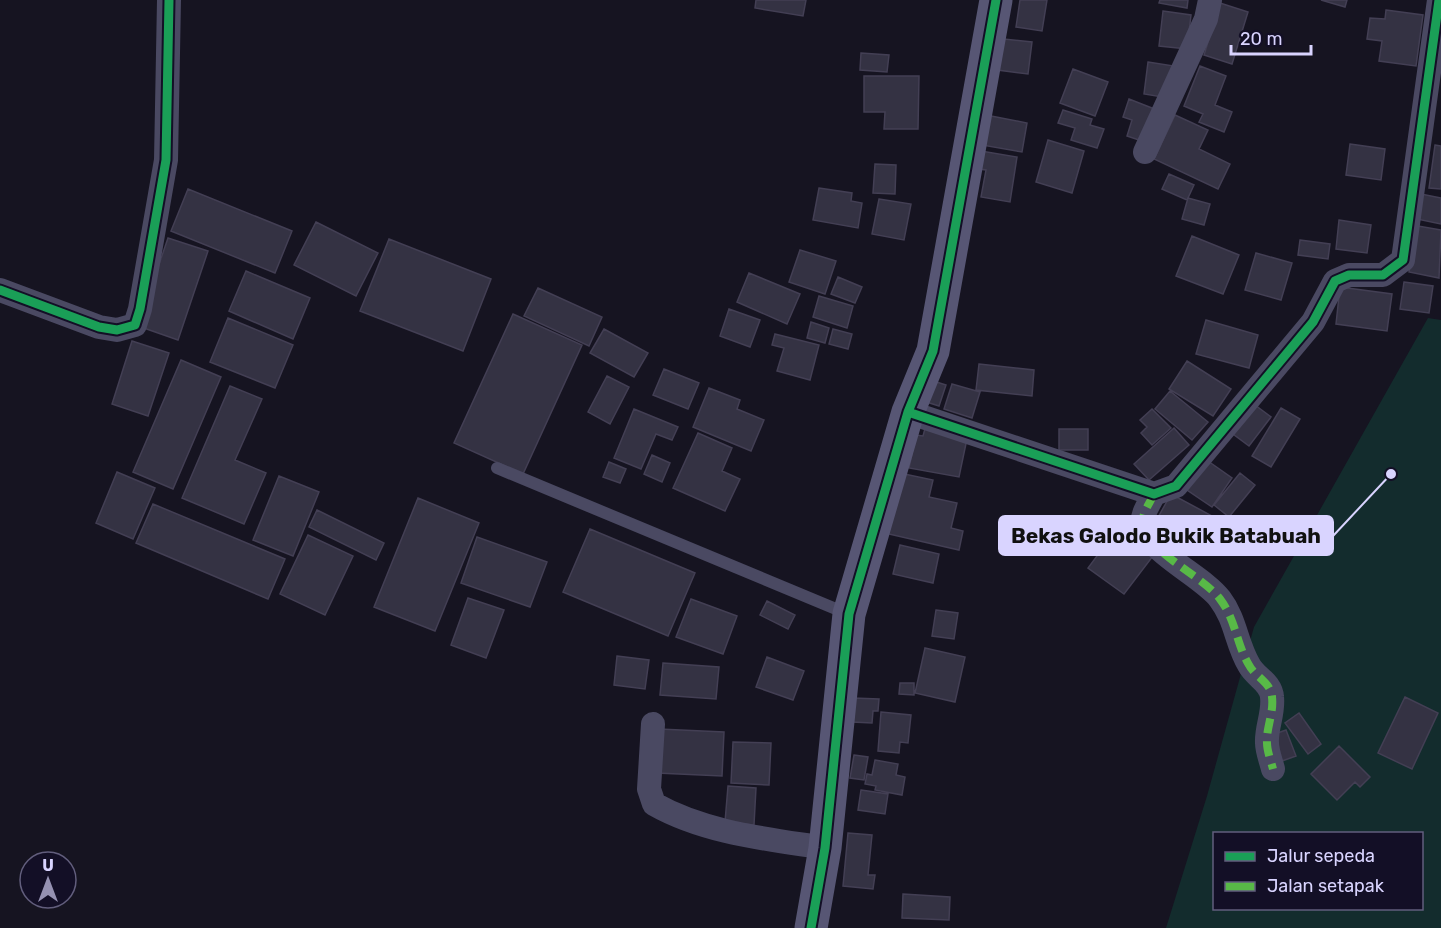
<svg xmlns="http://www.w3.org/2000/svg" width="1441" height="928" viewBox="0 0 1441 928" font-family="Rubik,sans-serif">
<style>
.green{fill:#132c2d;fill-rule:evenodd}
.building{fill:#343243;stroke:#433f54;stroke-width:1.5}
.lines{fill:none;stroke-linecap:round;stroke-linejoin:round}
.lane{stroke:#4a4962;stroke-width:12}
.street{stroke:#4a4962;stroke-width:24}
.secondary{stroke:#575674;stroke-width:33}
.quiet{stroke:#58b947;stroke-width:8;stroke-dasharray:15 8;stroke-linecap:butt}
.cycleway-casing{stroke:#130f26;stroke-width:13}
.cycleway{stroke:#1a9f57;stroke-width:9}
.leader{fill:none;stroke:#d9d4ff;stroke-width:2}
.callout-dot{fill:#d9d4ff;stroke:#130f26;stroke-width:2}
.callout{fill:#d9d4ff;stroke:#d9d4ff;stroke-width:2}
.callout-label{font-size:21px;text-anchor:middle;font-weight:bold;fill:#111}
</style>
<rect width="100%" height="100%" fill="#161421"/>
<!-- green -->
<path class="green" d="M1428,318l13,2v608h-275l41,-132 47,-169zM1214,834h208v74h-208z"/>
<!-- building -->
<path class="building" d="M756,0h50l-3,16 -48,-8z
M1020,0h27l-5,31 -26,-4z
M1160,0h28l-1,8 -28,-5z
M1321,0h26l-2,7z
M1220,3l28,9 -16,52 -28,-9z
M1386,10l37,5 -7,51 -37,-5 3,-20 -15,-2 3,-21 15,1z
M1163,11l28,4 -4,34 -28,-3z
M994,38l38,4 -4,32 -38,-5z
M861,53l28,2 -2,17 -27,-2z
M1148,62l26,4 -6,32 -24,-4z
M1200,66l26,10 -11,29 17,7 -8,20 -25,-10 4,-8 -19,-8z
M1073,69l35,13 -13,34 -35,-13z
M864,76h55l-1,53h-34l1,-17h-21z
M1129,99l28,11 -12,32 -18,-6 5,-16 -9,-3z
M1063,110l29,9 -2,6 14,4 -7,19 -26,-8 4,-12 -17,-5z
M981,114l46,9 -5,29 -46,-8z
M1175,115l33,15 -9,19 31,15 -12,25 -64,-30z
M1048,140l36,11 -12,42 -36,-11z
M1350,144l35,5 -4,31 -35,-5z
M1435,145l6,1v43l-12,-1z
M975,150l42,7 -7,45 -29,-5 5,-27 -14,-2z
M875,164l21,1 -1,29 -22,-1z
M1169,174l25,11 -7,15 -25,-11z
M819,188l33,5 -1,8 11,2 -4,25 -45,-8z
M188,189l104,42 -17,42 -104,-42z
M1416,193l25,5v26l-29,-6z
M1188,198l22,6 -6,21 -22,-6z
M879,199l32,5 -7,36 -32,-6z
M1339,220l32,5 -4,28 -31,-4z
M316,222l62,31 -22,43 -62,-31z
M1418,226l23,4 -2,48 -30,-6z
M1192,236l47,19 -16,39 -47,-18z
M168,238l40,13 -30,89 -40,-14z
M389,239l102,40 -28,72 -103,-40z
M1300,240l30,4 -2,15 -30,-4z
M800,250l36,11 -11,33 -36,-12z
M1256,253l36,10 -11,37 -36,-10z
M246,271l64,27 -17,41 -64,-28z
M749,273l51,21 -13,30 -50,-22z
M838,277l24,10 -7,16 -24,-9z
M1404,282l29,4 -4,27 -29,-4z
M1340,287l52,7 -5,37 -51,-7z
M538,288l64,29 -13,29 -65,-30z
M819,296l34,10 -6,22 -34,-11z
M729,309l31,11 -10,27 -30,-11z
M513,314l69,31 -59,129 -69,-31z
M228,318l65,27 -18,43 -65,-26z
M1206,320l52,15 -9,33 -53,-14z
M811,322l18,6 -4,15 -18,-5z
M604,329l44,24 -14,24 -44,-24z
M833,329l19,5 -4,15 -19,-5z
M775,334l44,11 -9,35 -33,-9 7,-23 -12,-3z
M132,341l37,12 -21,63 -36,-12z
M181,360l40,17 -48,112 -40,-17z
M1187,361l44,28 -18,27 -44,-27z
M979,364l55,6 -2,26 -56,-6z
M664,369l35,14 -11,26 -35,-14z
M607,376l22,11 -19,37 -22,-12z
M927,379l19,6 -7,21 -19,-6z
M952,384l28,8 -8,26 -28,-9z
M230,386l32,13 -27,61 31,13 -22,51 -62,-26z
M709,388l31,12 -3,9 27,11 -13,31 -58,-24z
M1170,391l38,31 -16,18 -37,-31z
M1251,402l20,15 -22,29 -20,-15z
M1281,408l19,11 -29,48 -19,-11z
M634,409l44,18 -6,13 -16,-6 -15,35 -27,-11z
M1152,409l19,19 -19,17 -11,-12 6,-6 -7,-7z
M926,425l42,9 -9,43 -50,-9 7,-33 7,1z
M1174,428l15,17 -40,35 -15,-16z
M1059,429h29v21h-29z
M698,433l34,15 -10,23 18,8 -15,32 -52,-23z
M652,455l18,8 -8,19 -18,-8z
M1208,461l24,17 -20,29 -25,-17z
M609,462l17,7 -6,14 -17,-6z
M117,472l38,16 -22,51 -37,-16z
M895,472l38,8 -4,17 28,6 -6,25 12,3 -4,19 -79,-18z
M1240,473l15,12 -26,32 -15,-12z
M279,476l40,16 -26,64 -40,-16z
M1171,494l41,22 -15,27 -41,-22z
M418,498l61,25 -44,108 -61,-24z
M153,504l132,55 -17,40 -132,-56z
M317,510l67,33 -8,17 -67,-33z
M590,529l105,44 -27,63 -105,-44z
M1117,529l36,27 -29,38 -36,-26z
M308,535l45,21 -28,59 -45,-21z
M477,537l70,25 -17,45 -69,-24z
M900,545l39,9 -6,29 -40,-9z
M468,598l36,12 -18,48 -35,-13z
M691,599l46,17 -14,38 -47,-17z
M767,601l28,14 -7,14 -28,-14z
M936,610l22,3 -4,26 -22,-3z
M925,648l40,9 -10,45 -40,-9z
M617,656l32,4 -4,29 -31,-4z
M767,657l37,14 -11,29 -37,-13z
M663,663l56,4 -3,32 -56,-4z
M900,683h14v12l-15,-1z
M1405,697l33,16 -26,56 -34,-16z
M853,698l26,1 -1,12h-5l-1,12 -20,-1z
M881,712l30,3 -3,28 -8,-1 -1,11 -21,-2z
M1299,713l22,31 -13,10 -23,-31z
M659,729l65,3 -2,44 -65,-3z
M1286,730l10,26 -14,5 -10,-26z
M733,742l38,1 -2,42 -38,-2z
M1339,746l31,31 -10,10 -5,-5 -18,18 -26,-26z
M854,755l14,2 -4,23 -14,-2z
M875,760l23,4 -2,11 9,2 -3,18 -27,-5 1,-4 -11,-2 2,-10 5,1z
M728,786l28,2 -2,37 -29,-3z
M861,790l27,4 -3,20 -27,-4z
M848,833l24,2 -4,40h7l-2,14 -30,-3z
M903,894l47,3 -1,23 -47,-2z"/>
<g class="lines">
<!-- lane -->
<path class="lane" d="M497,468l351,146"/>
<!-- street -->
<path class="street" d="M1145,152l61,-133 4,-19
M0,290l99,37 18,3 18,-5 5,-16 26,-149 3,-160
M908,412l246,82 22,-8 137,-164 22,-41 14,-6h34l20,-15 36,-260
M1154,494c-4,9 -13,20 -11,30 4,28 60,52 77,75 16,21 16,44 29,66 6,12 22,17 23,32 2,16 -6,31 -5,46 0,8 4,18 6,26
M653,724l-4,65 5,15c51,29 114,35 171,44"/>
<!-- secondary -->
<path class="secondary" d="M811,928l14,-80 24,-234 59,-202 25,-61 63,-351"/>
<!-- quiet -->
<path class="quiet" d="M1154,494c-4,9 -13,20 -11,30 4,28 60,52 77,75 16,21 16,44 29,66 6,12 22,17 23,32 2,16 -6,31 -5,46 0,8 4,18 6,26"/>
<defs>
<path id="cycleway" d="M0,290l99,37 18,3 18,-5 5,-16 26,-149 3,-160
M908,412l246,82 22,-8 137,-164 22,-41 14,-6h34l20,-15 36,-260
M811,928l14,-80 24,-234 59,-202 25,-61 63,-351"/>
</defs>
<!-- cycleway casing -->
<use href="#cycleway" class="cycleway-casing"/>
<!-- cycleway -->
<use href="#cycleway" class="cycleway"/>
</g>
<!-- callouts -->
<path class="leader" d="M1391 474L1333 536"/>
<circle class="callout-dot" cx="1391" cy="474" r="6"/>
<rect class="callout" x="999" y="516" width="334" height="39" rx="6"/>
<g class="callout-label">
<text x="1166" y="543">Bekas Galodo Bukik Batabuah</text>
</g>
<!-- legend -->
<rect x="1213" y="832" width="210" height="78" fill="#130f26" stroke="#625e7d" stroke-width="1.5"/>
<rect x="1225" y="852" width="30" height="9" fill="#1a9f57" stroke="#625e7d" stroke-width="1.5"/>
<text x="1267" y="862" font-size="18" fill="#d9d4ff">Jalur sepeda</text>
<rect x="1225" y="882" width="30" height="9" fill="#58b947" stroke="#625e7d" stroke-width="1.5"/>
<text x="1267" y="892" font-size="18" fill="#d9d4ff">Jalan setapak</text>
<!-- north arrow -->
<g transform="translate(48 880)"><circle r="28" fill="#130f26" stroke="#625e7d" stroke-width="1.5"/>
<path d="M0-4.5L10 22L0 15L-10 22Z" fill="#9591b1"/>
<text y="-9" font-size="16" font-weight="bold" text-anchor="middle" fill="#d9d4ff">U</text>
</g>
<!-- scale -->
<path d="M1231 45v9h80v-9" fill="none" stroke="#d9d4ff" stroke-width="3"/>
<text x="1240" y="45" font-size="18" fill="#d9d4ff" stroke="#130f26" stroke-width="4.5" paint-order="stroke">20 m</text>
</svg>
